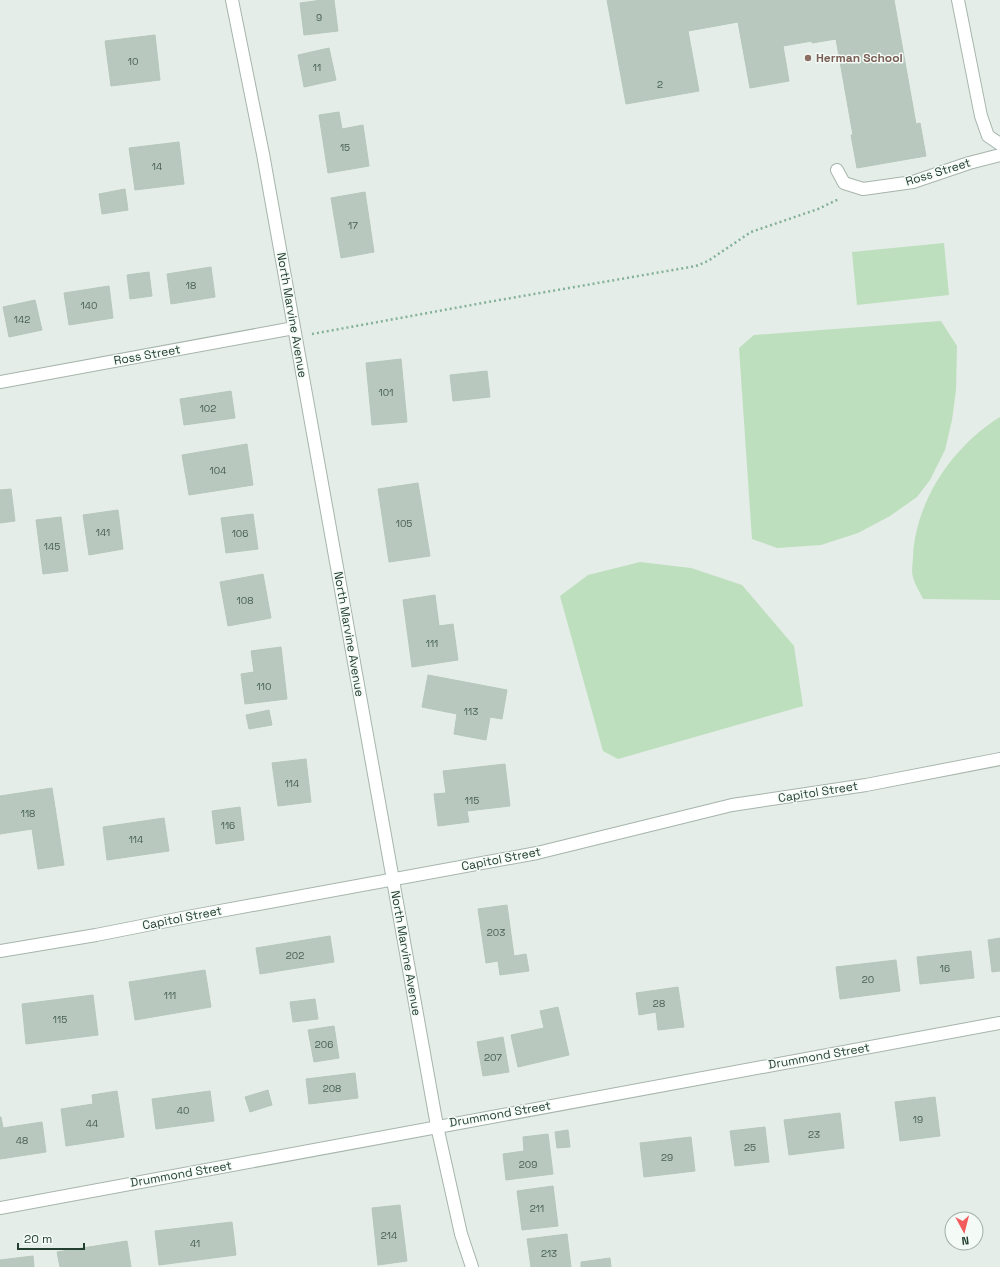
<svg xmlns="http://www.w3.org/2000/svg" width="1000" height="1267" viewBox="0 0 1000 1267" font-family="'Space Grotesk',sans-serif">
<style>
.green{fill:#bddfbd}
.building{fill:#b9c8bf;stroke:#b6c7bc}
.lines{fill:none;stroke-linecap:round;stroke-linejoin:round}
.minor-casing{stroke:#a6b5ac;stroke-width:14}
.path{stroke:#84b198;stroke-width:2.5;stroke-dasharray:2 3;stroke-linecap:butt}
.minor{stroke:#fff;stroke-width:12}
.education-dot{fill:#8d6e63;stroke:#f4faf6;stroke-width:1.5}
.labels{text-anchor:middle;stroke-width:3;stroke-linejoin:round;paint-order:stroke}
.number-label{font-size:10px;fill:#486154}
.education-label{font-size:12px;font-weight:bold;fill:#785e54;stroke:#f4faf6;text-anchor:start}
.street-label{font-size:12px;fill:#233f30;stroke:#f4faf6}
</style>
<rect width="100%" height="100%" fill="#e4ede7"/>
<!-- green -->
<path class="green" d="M944,243l5,52 -92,10 -5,-53z
M941,321l16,25 -1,44 -4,30 -7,30 -15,30 -13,17 -27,19 -32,17 -37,12 -44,3 -25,-9 -13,-191 15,-13z
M1000,417v183l-77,-1c-3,-7 -8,-14 -10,-22 -2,-6 0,-15 0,-21 3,-56 40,-110 87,-139z
M640,562l51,6 51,17 52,61 9,60 -185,53 -15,-8 -43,-155 28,-21z"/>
<!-- building -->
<path class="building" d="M322,0h12l4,31 -34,4 -4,-32z
M607,0h287l22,124 4,-1 6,33 -69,12 -6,-33h2l-17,-96 -24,4v-2l-29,5 6,35 -39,7 -12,-66 -50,9 11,60 -73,13z
M155,35l5,45 -49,6 -6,-45z
M329,48l7,32 -32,7 -6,-32z
M339,112l3,17 21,-4 6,41 -41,7 -9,-58z
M179,142l5,42 -49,6 -6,-42z
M125,189l3,21 -26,4 -3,-20z
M365,192l9,60 -33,6 -10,-60z
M211,267l4,30 -44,7 -4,-30z
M149,272l3,24 -22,3 -3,-24z
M109,286l4,32 -44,7 -5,-32z
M35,300l7,30 -33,7 -6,-30z
M401,359l6,63 -35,3 -6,-62z
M487,371l3,26 -37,4 -3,-26z
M231,391l4,27 -51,7 -4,-26z
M247,444l6,41 -64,10 -7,-40z
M418,483l12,73 -41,6 -11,-73z
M11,489l4,32 -15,2v-33z
M118,510l5,39 -34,6 -6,-40z
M253,514l5,35 -32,4 -5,-35z
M61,517l7,54 -25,3 -7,-54z
M263,574l8,44 -43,8 -8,-44z
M435,595l4,31 14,-2 5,36 -46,7 -9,-67z
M281,647l6,52 -42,5 -4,-30 13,-2 -3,-21z
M428,675l79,15 -5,29 -12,-2 -4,23 -32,-6 3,-20 -35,-7z
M269,710l3,15 -23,4 -3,-14z
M306,759l5,43 -33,4 -6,-43z
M505,764l5,42 -43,5 2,11 -31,4 -4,-32 12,-1 -3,-22z
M52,788l12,77 -26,4 -6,-40 -32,5v-38z
M240,807l4,33 -28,4 -4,-33z
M164,818l5,33 -62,9 -4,-33z
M507,905l7,51 12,-2 3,17 -29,4 -2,-14 -12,2 -8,-54z
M330,936l4,26 -74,12 -4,-26z
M1000,938v33l-8,1 -4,-32z
M971,951l3,27 -54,6 -3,-27z
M896,960l4,31 -60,8 -4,-32z
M205,970l6,37 -76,13 -6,-38z
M678,987l6,40 -26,3 -2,-18 -17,3 -3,-22z
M93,995l5,40 -72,9 -4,-40z
M315,999l3,20 -25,3 -3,-20z
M558,1007l11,48 -51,12 -7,-32 33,-7 -4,-17z
M334,1026l5,32 -25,4 -6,-32z
M503,1037l6,35 -26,4 -6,-34z
M355,1073l3,25 -49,6 -3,-25z
M268,1090l4,15 -22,7 -5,-15z
M117,1091l7,46 -58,9 -5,-37 32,-5 -1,-9z
M210,1091l4,30 -58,8 -4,-30z
M935,1097l5,39 -40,5 -5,-39z
M840,1113l4,35 -55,7 -5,-35z
M0,1117h1l2,11 39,-6 4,30 -46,7z
M765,1127l4,35 -34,4 -5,-35z
M568,1130l2,17 -13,1 -2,-16z
M548,1134l5,40 -47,6 -3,-26 21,-3 -1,-14z
M691,1137l4,34 -51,6 -4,-34z
M553,1186l5,40 -36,4 -5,-39z
M400,1205l7,56 -29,4 -6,-57z
M232,1222l4,33 -77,10 -4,-34z
M567,1234l4,33h-40l-4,-28z
M127,1241l4,26h-71l-3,-15z
M33,1256l1,11h-34v-7z
M610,1258l1,9h-30v-5z"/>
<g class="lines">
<defs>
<path id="minor" d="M232,0l31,154 174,972 24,108 11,33
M958,0l23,116 7,20 12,8
M837,170l7,13 19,6 50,-7 56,-19 31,-8
M0,382l294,-54
M0,951l96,-16 86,-17 355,-65 195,-48 134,-20 134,-26
M0,1208l1000,-185"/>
</defs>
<!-- minor casing -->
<use href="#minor" class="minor-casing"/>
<!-- path -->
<path class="path" d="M312,334l176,-32 208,-36 12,-5 43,-29 67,-23 21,-10"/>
<!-- minor -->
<use href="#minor" class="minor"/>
</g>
<!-- markers -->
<circle class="education-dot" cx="808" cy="58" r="4"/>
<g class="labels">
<!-- number labels -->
<g class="number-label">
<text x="319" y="21">9</text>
<text x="133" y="65">10</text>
<text x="317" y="71">11</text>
<text x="660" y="88">2</text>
<text x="345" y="151">15</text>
<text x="157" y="170">14</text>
<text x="353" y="229">17</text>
<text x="191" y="289">18</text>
<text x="89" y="309">140</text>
<text x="22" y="323">142</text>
<text x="386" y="396">101</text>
<text x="208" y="412">102</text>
<text x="218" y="474">104</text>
<text x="404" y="527">105</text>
<text x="103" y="536">141</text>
<text x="240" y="537">106</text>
<text x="52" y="550">145</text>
<text x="245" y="604">108</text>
<text x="432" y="647">111</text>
<text x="264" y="690">110</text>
<text x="471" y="715">113</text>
<text x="292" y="787">114</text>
<text x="472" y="804">115</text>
<text x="28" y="817">118</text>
<text x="228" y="829">116</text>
<text x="136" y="843">114</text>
<text x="496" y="936">203</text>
<text x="295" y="959">202</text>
<text x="945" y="972">16</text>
<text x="868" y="983">20</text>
<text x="170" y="999">111</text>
<text x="659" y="1007">28</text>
<text x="60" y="1023">115</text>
<text x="324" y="1048">206</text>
<text x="493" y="1061">207</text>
<text x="332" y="1092">208</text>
<text x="183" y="1114">40</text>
<text x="918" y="1123">19</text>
<text x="92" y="1127">44</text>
<text x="814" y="1138">23</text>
<text x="22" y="1144">48</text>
<text x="750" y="1151">25</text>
<text x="667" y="1161">29</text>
<text x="528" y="1168">209</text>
<text x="537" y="1212">211</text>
<text x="389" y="1239">214</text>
<text x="195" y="1247">41</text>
<text x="549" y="1257">213</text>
</g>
<!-- education labels -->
<g class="education-label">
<text x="816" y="62">Herman School</text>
</g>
<!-- street labels -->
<g class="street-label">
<text transform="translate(938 172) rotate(-17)" y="4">Ross Street</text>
<text transform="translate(292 315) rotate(80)" y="4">North Marvine Avenue</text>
<text transform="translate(147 355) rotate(-10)" y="4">Ross Street</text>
<text transform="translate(349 634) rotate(80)" y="4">North Marvine Avenue</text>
<text transform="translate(818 792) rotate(-9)" y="4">Capitol Street</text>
<text transform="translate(501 859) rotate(-11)" y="4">Capitol Street</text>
<text transform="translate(182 918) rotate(-11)" y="4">Capitol Street</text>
<text transform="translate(406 953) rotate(80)" y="4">North Marvine Avenue</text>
<text transform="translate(819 1056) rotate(-10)" y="4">Drummond Street</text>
<text transform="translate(500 1114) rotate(-10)" y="4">Drummond Street</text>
<text transform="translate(181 1174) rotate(-10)" y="4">Drummond Street</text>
</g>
</g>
<!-- north arrow -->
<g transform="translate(964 1231) rotate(173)"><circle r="19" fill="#f4faf6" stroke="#a0afa7"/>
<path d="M0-3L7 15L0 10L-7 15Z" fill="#f35c5d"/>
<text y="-6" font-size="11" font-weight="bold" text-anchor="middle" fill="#233f30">N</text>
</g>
<!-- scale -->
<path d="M18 1243v6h66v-6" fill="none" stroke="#233f30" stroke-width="2"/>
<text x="24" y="1243" font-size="12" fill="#233f30" stroke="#f4faf6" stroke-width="3" paint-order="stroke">20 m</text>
</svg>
